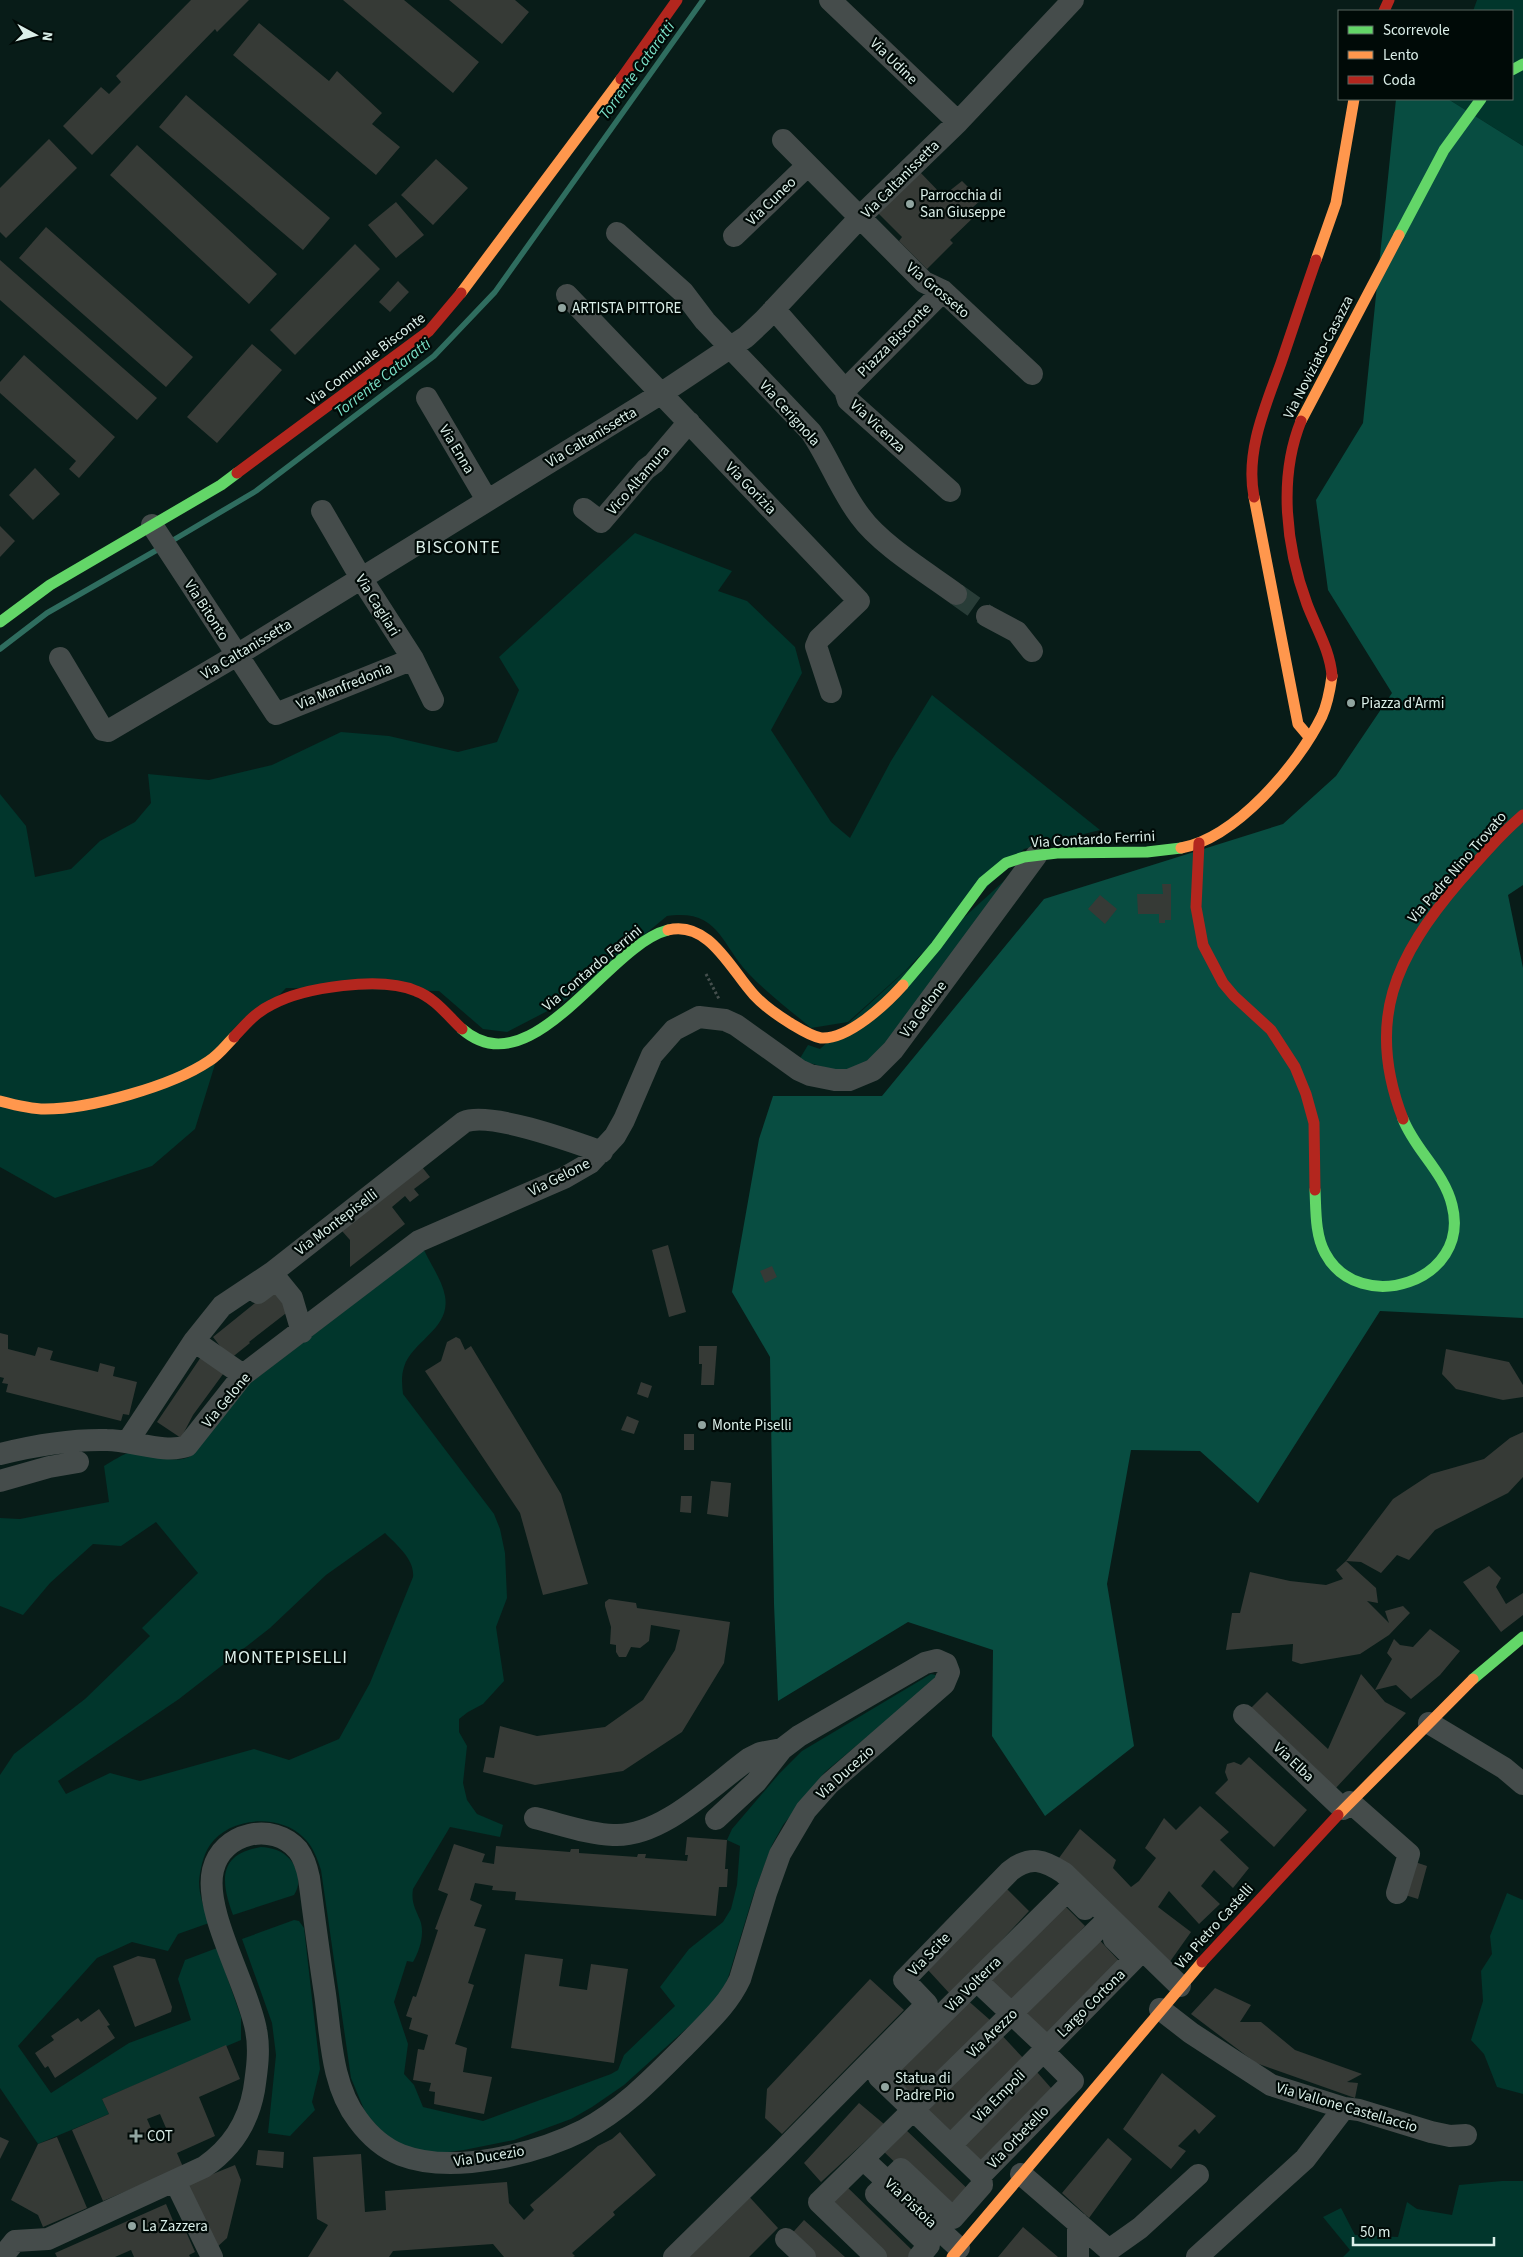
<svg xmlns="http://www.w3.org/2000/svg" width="1523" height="2257" viewBox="0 0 1523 2257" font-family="'Source Sans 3',sans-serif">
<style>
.green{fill:#01362c;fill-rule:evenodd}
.forest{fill:#084d41}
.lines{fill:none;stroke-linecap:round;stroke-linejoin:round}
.stream{stroke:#2f6d5f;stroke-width:5.5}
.building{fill:#363a36;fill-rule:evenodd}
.street-tunnel{stroke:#283c37;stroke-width:22;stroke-dasharray:22 11;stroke-linecap:butt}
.path{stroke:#454f4d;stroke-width:3;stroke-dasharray:2.5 2.5;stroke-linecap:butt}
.street{stroke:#454c4b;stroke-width:22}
.fast{stroke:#63d668;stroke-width:11}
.slow{stroke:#ff974d;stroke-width:11}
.jam{stroke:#b3261e;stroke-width:11}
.poi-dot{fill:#91a5a0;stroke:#000a07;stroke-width:2}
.labels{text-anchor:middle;stroke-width:4.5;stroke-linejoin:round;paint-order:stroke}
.street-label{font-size:15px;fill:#dbefe9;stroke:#000a07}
.poi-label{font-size:15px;fill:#dbefe9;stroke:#000a07;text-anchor:start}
.water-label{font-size:16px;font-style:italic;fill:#7ae0c7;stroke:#000a07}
.quarter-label{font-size:18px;letter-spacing:1px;fill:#dbefe9;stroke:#000a07}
</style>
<rect width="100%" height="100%" fill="#081c18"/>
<!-- green -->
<path class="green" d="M1477,0h46v146l-75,-47h64v-88h-39z
M635,533l97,38 -14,20 29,10 48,46 7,26 -31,57 60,92 19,16 41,-77 41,-66 168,135 -76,19 -118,121 -58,52 -37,6c-21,-18 -44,-35 -63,-55 -28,-30 -29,-64 -81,-57l-106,88 -54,28 -24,-3 -44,-38 -153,-3 -70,73 -21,68 -43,37 -97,32 -55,-31v-373l26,32 9,51 36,-8 29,-28 35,-19 16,-19 -3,-29 61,6 63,-15 69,-33 48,4 69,16 39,-10 22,-52 -20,-33z
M1016,870l-142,188 -29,15 -46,-13 9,-15 12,4z
M424,1250c7,15 18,30 21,46 6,33 -32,44 -41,71 -3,9 -2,18 -1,27l91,120 6,15 5,24 2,45 -11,29 8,54 -21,23 -15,8 -9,7v13l8,14 -4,37 4,17 10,14 26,11 -3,12 -50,-10 -37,62c-2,13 2,19 7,31 5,13 0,30 -7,42l-6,-1 -13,41 14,42 -4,30 10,11 9,22 60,14 128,-47 7,-4 6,-15 51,-49 -15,-19 29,-38 34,-27 8,-13 6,-24 3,-39 -13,-6 5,-11 47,-55 23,-23 129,-77 5,1 -1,5 -110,92 -42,53 -11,20 -19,51 -25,82 -7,16 -14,16 -83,75 -32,22 -21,12 -57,21 -50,10 -23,3 -16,-1 -34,-11 -25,-27 -15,-36 -30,-208c-4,-12 -8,-24 -18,-33 -24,-24 -74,-20 -93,8 -7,10 -10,25 -11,37 0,14 6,28 10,41l-31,11 -10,17 -36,-9 -35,16 -79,88 33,47 78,-50 62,-23 -13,-41 7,-19 32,-12 24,69v23l-139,59 7,15 -71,30 -38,-56v-313l14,-21 71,-55 65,-63 -8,-8 56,-55 -42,-51 -35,24 -28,-2 -43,39 -27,32 -23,-9v-88l20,1 89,-17 -5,-36c7,-4 20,-13 28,-14 21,0 40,14 59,4l58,-72zM385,1533c12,12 30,27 28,44l-43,106 -31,56 -50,21 -35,-11 -114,32 -30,-8 -44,21 -8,-13 121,-82 91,-71 56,-53z
M261,1847c19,1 33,10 37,29 1,7 0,13 -4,19l-61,20c-12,-33 -16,-61 28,-68z
M1507,1893l16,7v194l-26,-7 -13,-33 -13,-14 12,-39 -2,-30 11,-17 -2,-18z
M294,1920l5,1 5,7 16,141 -8,33 3,8 -25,26 -22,-3 8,-78 -4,-32 -30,-84z
M1502,2181h21v76h-180l7,-7 -27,-33 18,-9 14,27 43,2 9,-35 10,7 35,6 7,-30z"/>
<!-- forest -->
<path class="forest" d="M1396,99h52l75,47v739l-15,10 15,73v350l-143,-7 -122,192 -58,-52 -69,-1 -24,134 27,162 -89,70 -53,-80 1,-86 -85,-28 -130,79 -4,-97 -4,-247 -38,-65 27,-153 14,-43h109l162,-197 239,-75 53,-48 56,-83 -64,-103 -12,-90 47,-77z"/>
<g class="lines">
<!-- stream -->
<path class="stream" d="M170,542l86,-51 178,-135 61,-64 208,-292
M0,649l47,-36 115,-66"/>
</g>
<!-- building -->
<path class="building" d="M191,0h58l-32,32 -2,-3 -123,126 -29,-29 38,-39 8,7 12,-12 -5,-6z
M343,0h61l75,62 -26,31z
M449,0h66l14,12 -27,32z
M259,23l70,58 8,-10 45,42 -10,11 28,23 -24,28 -143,-120z
M186,95l144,123 -27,32 -144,-123z
M49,139l28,29 -71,70 -6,-6v-44z
M137,145l140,129 -28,30 -139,-129z
M436,159l32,29 -35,37 -32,-30z
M919,171l24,25 19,-15 19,19 -9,8 5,6 -27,26 3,3 -26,26 -28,-28 3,-4 -25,-25z
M396,202l28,33 -28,23 -28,-33z
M46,227l147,130 -27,30 -147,-129z
M355,244l25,25 -85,86 -25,-25z
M0,260l157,138 -20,22 -137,-120z
M398,281l11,11 -19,20 -11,-10z
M252,344l30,26 -65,73 -30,-26z
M24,355l91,82 -36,41 -10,-9 7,-8 -76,-68v-11z
M35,468l25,26 -27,26 -24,-25z
M0,526l15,15 -15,16z
M1162,884h9v36h-6v3h-6v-9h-21l-1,-20h26z
M1100,895l17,14 -12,15 -17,-15z
M418,1162l12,15 -16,12 5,6 -9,7 -5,-6 -13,11 13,17 -55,43v-27l-8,-9z
M668,1245l18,67 -17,5 -17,-67z
M772,1266l5,11 -12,6 -5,-12z
M276,1286l18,21 -45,35 1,1 -20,16 -17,-22z
M0,1333l8,2v14l27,7 3,-9 15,4 -3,9 48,12 2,-9 15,4 -2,9 24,6 -8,33 -6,-1 -2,7 -115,-29 2,-8 -6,-1 2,-5 -4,-1z
M456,1337l4,2 5,11 6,-4 90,148 27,90 -45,11 -23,-82 -95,-142 16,-10 6,-19z
M699,1346h18l-3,39h-13l1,-21h-3z
M1446,1349l63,13 14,23v12l-20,3 -47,-11 -14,-15z
M203,1354l23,16 -33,45 -12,23 -24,-16z
M641,1382l11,4 -4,12 -11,-4z
M627,1416l12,5 -5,13 -13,-4z
M1523,1432v45l-15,16 -73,37 -26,30 -12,-5 -16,18 -20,-11 -15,-1 47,-62 38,-25 53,-15 26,-21z
M684,1434h10v16h-10z
M711,1481l20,2 -3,34 -21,-3z
M681,1496h11l-1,17 -11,-1z
M1346,1561l30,27 2,15 -11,-2 22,22 -4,-12 18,-5 7,7 -21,22 -29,19 -59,10 -9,-3 1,-17 -67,6 6,-37h8l10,-41 40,9 36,4 17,-6 -7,-9z
M1489,1566l12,12 -5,9 10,17 17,-11v22l-22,17 -38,-50z
M609,1599l27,4 1,5 93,14 -6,41 -42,69 -59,39 -88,14 -52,-13 3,-15 8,1 6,-32 37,10 68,-9 38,-27 32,-50 5,-20 -29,-5 -2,16 -9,7 -9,-1 -5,10h-7l-3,-5v-7l-6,-1 1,-17 -6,-21v-4z
M1430,1629l30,22 -20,24 -29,24 -15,-14 -21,5 17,-31 -5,-6 7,-14 6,6 13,2z
M1361,1674l24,28 21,11 -72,77 -90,-75 23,-23 61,57z
M1249,1757l58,53 -33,37 -59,-54 13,-13 -3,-8 2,-8 7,-2 7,3z
M1200,1806l29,26 -9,8 29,28 -16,20 -19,-18 -13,16 19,18 -21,20 -30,-33 -11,16 33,25 -22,31 -110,-105 21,-29 36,31 -3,8 18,19 8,-6 17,-23 -11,-10 19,-30 12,12z
M687,1837l40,3 -2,29h3l-1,18h-8l-3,29 -201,-16 1,-8 -24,-2 1,-4 -18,-3 -5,17 12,5 -8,21 12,3 -18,54 6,2 -19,59 12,4 -4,24 29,5 -8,37 -50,-10 1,-12 -6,-1 2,-8 -18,-3 5,-31 6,1 4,-15 -19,-6 3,-11 -6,-2 7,-20 3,1 22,-67 -3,-1 13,-35 -10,-4 16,-46 31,10 -3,8 12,2 2,-18 74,6 1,-3h8v4l58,4 1,-3h8l-1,4 42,3 1,-6h-3z
M1412,1861l15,5 -9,33 -16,-5z
M1005,1887l24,24 -78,84 -23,-25z
M1062,1903l23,23 -77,84 -23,-31z
M1094,1934l26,28 -81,78 -19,-27z
M525,1954l38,5 -4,27 28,4 4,-26 37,5 -14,94 -103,-15z
M138,1956l17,3 17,48 -1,5 -36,15 -22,-61z
M870,1979l34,31 -122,124 -17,-16 2,-29z
M1215,1988l36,17 -11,17h21l34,28 67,24 -15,8 11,1 -3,15 -99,-35 -65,-49z
M965,1998l25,22 6,9 29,31 -74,85 -72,-68z
M99,2009l11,16 -3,1 8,12 -60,40 -7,-12 -3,2 -10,-15 19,-13 -3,-4 27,-18 3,4z
M226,2045l14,34 -41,18 16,39 -38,17 6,14 -80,34 -31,-71 37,-16 -7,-15zM160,2114l9,21 -13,5 -9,-21z
M1030,2064l28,32 -77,79 -25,-25z
M1162,2073l54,43 -17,18 -4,-5 -17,17 8,5 -15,18 -48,-40z
M859,2103l25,21 -63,58 -17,-19z
M904,2128l70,67 -21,23 -72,-69z
M620,2132l36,43 -43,37 2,3 -43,38 3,3 -2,1h-69l-11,-13 -100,7 -4,6h-81l20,-32 -11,-6 -4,-62 48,-3 4,58 21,-2 -1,-19 122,-9 2,21 15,17 10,-10 -4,-5 68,-59 14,-7z
M0,2137l9,4 -9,18z
M57,2137l30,71 -44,19 -5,-12 -27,-15 27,-56z
M1108,2138l24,21 -43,59 -27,-25z
M258,2150l26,2 -1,16 -27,-3z
M235,2165l6,15 -14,58 -11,10 -33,-62z
M844,2184l71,69 -5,4h-34l-52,-51z
M743,2190l35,38 -29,29h-74z
M166,2204l11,26 7,-3 11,25 -6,3 1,2h-56l-3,-7 -16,7h-58l-2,-4z
M804,2220l41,37h-38l-20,-18z
M1023,2227l35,30h-60z"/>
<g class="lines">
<!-- street-tunnel -->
<path class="street-tunnel" d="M956,594l31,22"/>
<!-- path -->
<path class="path" d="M706,974l13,25"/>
<!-- street -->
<path class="street" d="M830,0l128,122
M783,140l141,142 19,9 89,83
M617,233l66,59 22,29 106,111c18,26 29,58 49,84 21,29 66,56 96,78
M734,236l73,-70
M567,295l292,306 -40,38 -3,7 15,46
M774,309l71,81 3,10 102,91
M845,390l98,-99
M427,398l60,102
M584,509l17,13 45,-53 8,-6 35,-41
M322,511l39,67 52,81 20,41
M152,525l124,189 137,-55
M987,616l30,16 15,19
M60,658l43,72 5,1 129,-76 425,-262 84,-56 18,-17 102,-109 92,-89 115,-122
M258,1293l16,-12 5,1 13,16 10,34
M194,1341l49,34
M128,1441l66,-100 28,-35 51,-34 191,-150c25,-11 110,20 138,30
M0,1454c36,-9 70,-15 107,-14 24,0 58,14 80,6l56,-71 176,-134 145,-63 26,-15 25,-27 9,-16 28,-65 22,-25 25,-13 26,3 11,5 63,45 11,5 25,5h14l24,-10 20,-20 143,-194
M0,1481l49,-14 29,-5
M1244,1715l99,94
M1429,1723l75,45 19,16
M1350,1802l59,52 -12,39
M535,1818c26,6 52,16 78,17 48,3 100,-50 137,-77l10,-5 22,-4
M977,1981l70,66
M1160,2009l31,24 80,52 73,23 15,2 72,22 19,4 16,-1
M951,2145l183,-186 -20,-20
M863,2159l96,89
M1021,2174l88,76 31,-22 58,-53
M981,2175l-102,-98 188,-186 18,18
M175,2181l37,76
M786,2239l19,18
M2,2257l13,-16 33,-2 156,-72c28,-19 44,-44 50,-77 3,-20 6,-41 2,-60 -8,-45 -53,-118 -43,-160 9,-38 60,-49 85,-20 6,8 9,18 11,28 5,38 10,77 16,116 6,42 6,91 33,126 11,15 25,28 43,35 52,20 135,-1 183,-25 40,-21 72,-55 104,-87 19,-20 40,-38 52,-64l26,-86 14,-39 26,-44 23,-26 115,-100 5,-12 -3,-8 -9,-4 -12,3 -126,73 -17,13 -26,33 -40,37
M674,2257l102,-100 151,-153 -23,-24 106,-109c20,-16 34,-11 54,2l116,113
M876,2257l-57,-55 282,-276
M919,2257l10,-12 -53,-51 25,-25 52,49 29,-33 -1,-10 92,-94 -30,-30
M1078,2257v-34
M1197,2257l108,-98 39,-51"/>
<!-- fast -->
<path class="fast" d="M1512,70l11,-6
M1399,235l45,-85 37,-51
M0,622l50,-37 171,-100 16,-12
M903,985l33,-39 47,-64 23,-19 18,-6 33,-4 90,-1 34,-4
M462,1029c70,61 145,-84 206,-99
M1315,1190c1,20 0,45 10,63 34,64 147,29 127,-48 -8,-33 -37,-55 -49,-86
M1473,1679l50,-42"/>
<!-- slow -->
<path class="slow" d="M1316,260l20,-57 18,-104
M461,293l160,-214
M1301,421l98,-186
M1254,497l44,227 11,13
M1181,848c55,-10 117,-83 141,-132 6,-13 8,-26 10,-40
M668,930c41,-10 63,40 86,65 10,11 23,20 36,28 10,6 20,13 31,15 27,2 65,-34 82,-53
M0,1101c15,4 30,8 45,8 45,0 127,-23 164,-48 10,-6 17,-16 25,-24
M1338,1815l135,-136
M952,2257l250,-295"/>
<!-- jam -->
<path class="jam" d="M1384,11l5,-11
M621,79l56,-79
M1301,421c-23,57 -15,126 6,183 9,24 23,46 25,72
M237,473l192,-142 32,-38
M1254,497c-9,-46 12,-92 27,-134 12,-35 23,-69 35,-103
M1199,843l-3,64 7,38 20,38 11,13 37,34 24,37 11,27 8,29 1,67
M234,1037c11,-12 22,-25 37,-32 33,-18 110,-29 145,-14 19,7 32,25 46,38
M1403,1119c-38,-98 -8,-162 57,-238 20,-23 40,-46 63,-66
M1202,1962l136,-147"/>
</g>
<!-- markers -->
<g class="poi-dot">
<circle cx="910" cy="204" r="5"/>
<circle cx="562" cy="308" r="5"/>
<circle cx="1351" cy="703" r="5"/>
<circle cx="702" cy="1425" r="5"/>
<circle cx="885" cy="2087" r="5"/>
<path d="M133.5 2128.5h5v5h5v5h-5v5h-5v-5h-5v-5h5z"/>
<circle cx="132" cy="2226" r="5"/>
</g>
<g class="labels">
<!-- street labels -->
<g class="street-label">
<text transform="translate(894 61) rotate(44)" y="5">Via Udine</text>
<text transform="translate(900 179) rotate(-45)" y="5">Via Caltanissetta</text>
<text transform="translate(771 201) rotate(-44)" y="5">Via Cuneo</text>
<text transform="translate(938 290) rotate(40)" y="5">Via Grosseto</text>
<text transform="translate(894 340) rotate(-45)" y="5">Piazza Bisconte</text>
<text transform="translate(1318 357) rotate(-63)" y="5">Via Noviziato-Casazza</text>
<text transform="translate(366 359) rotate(-37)" y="5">Via Comunale Bisconte</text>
<text transform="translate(790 413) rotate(48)" y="5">Via Cerignola</text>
<text transform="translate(878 426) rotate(43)" y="5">Via Vicenza</text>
<text transform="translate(591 437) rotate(-31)" y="5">Via Caltanissetta</text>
<text transform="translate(457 449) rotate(59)" y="5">Via Enna</text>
<text transform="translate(638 480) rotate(-49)" y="5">Vico Altamura</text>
<text transform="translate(751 488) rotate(46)" y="5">Via Gorizia</text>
<text transform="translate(378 605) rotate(58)" y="5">Via Cagliari</text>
<text transform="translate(207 610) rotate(57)" y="5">Via Bitonto</text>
<text transform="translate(246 649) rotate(-31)" y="5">Via Caltanissetta</text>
<text transform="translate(344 686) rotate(-22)" y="5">Via Manfredonia</text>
<text transform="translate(1093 839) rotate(-3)" y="5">Via Contardo Ferrini</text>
<text transform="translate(1457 867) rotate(-49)" y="5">Via Padre Nino Trovato</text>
<text transform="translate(592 968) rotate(-40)" y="5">Via Contardo Ferrini</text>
<text transform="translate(923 1009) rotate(-53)" y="5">Via Gelone</text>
<text transform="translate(559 1177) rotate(-27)" y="5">Via Gelone</text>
<text transform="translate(336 1222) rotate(-37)" y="5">Via Montepiselli</text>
<text transform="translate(226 1400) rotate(-50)" y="5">Via Gelone</text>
<text transform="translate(1294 1762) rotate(43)" y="5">Via Elba</text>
<text transform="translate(845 1772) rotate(-42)" y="5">Via Ducezio</text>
<text transform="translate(1214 1926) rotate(-48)" y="5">Via Pietro Castelli</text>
<text transform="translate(929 1954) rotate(-46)" y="5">Via Scite</text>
<text transform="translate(973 1984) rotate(-45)" y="5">Via Volterra</text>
<text transform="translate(1091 2003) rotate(-45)" y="5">Largo Cortona</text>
<text transform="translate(992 2033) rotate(-44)" y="5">Via Arezzo</text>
<text transform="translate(999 2096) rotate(-45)" y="5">Via Empoli</text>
<text transform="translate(1347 2107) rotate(16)" y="5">Via Vallone Castellaccio</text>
<text transform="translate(1018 2137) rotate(-46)" y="5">Via Orbetello</text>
<text transform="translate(489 2156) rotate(-9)" y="5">Via Ducezio</text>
<text transform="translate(911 2203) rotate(43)" y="5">Via Pistoia</text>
</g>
<!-- poi labels -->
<g class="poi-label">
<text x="920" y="200">Parrocchia di<tspan x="920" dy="17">San Giuseppe</tspan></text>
<text x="572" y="313">ARTISTA PITTORE</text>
<text x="1361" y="708">Piazza d'Armi</text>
<text x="712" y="1430">Monte Piselli</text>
<text x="895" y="2083">Statua di<tspan x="895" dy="17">Padre Pio</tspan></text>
<text x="147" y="2141">COT</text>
<text x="142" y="2231">La Zazzera</text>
</g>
<!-- water labels -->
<g class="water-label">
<text transform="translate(636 70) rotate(-54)" y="6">Torrente Cataratti</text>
<text transform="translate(382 377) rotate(-38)" y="6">Torrente Cataratti</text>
</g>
<!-- quarter labels -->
<g class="quarter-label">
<text x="458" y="553">BISCONTE</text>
<text x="286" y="1663">MONTEPISELLI</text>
</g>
</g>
<!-- legend -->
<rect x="1338" y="10" width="175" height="90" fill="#000a07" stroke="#586661"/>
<rect x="1348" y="26" width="25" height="8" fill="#63d668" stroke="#586661"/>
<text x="1383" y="35" font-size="15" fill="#dbefe9">Scorrevole</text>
<rect x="1348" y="51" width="25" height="8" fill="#ff974d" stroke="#586661"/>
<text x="1383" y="60" font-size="15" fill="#dbefe9">Lento</text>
<rect x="1348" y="76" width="25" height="8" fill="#b3261e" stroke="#586661"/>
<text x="1383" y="85" font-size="15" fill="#dbefe9">Coda</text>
<!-- north arrow -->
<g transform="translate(35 35) rotate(97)" stroke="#000a07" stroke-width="4" paint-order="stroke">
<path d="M0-4L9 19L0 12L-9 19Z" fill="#dbefe9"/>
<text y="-8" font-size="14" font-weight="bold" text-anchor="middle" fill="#dbefe9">N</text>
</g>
<!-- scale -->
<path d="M1353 2237v8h141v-8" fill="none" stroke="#dbefe9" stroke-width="2.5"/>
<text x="1360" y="2237" font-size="15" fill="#dbefe9" stroke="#000a07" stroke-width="4" paint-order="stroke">50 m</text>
</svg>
